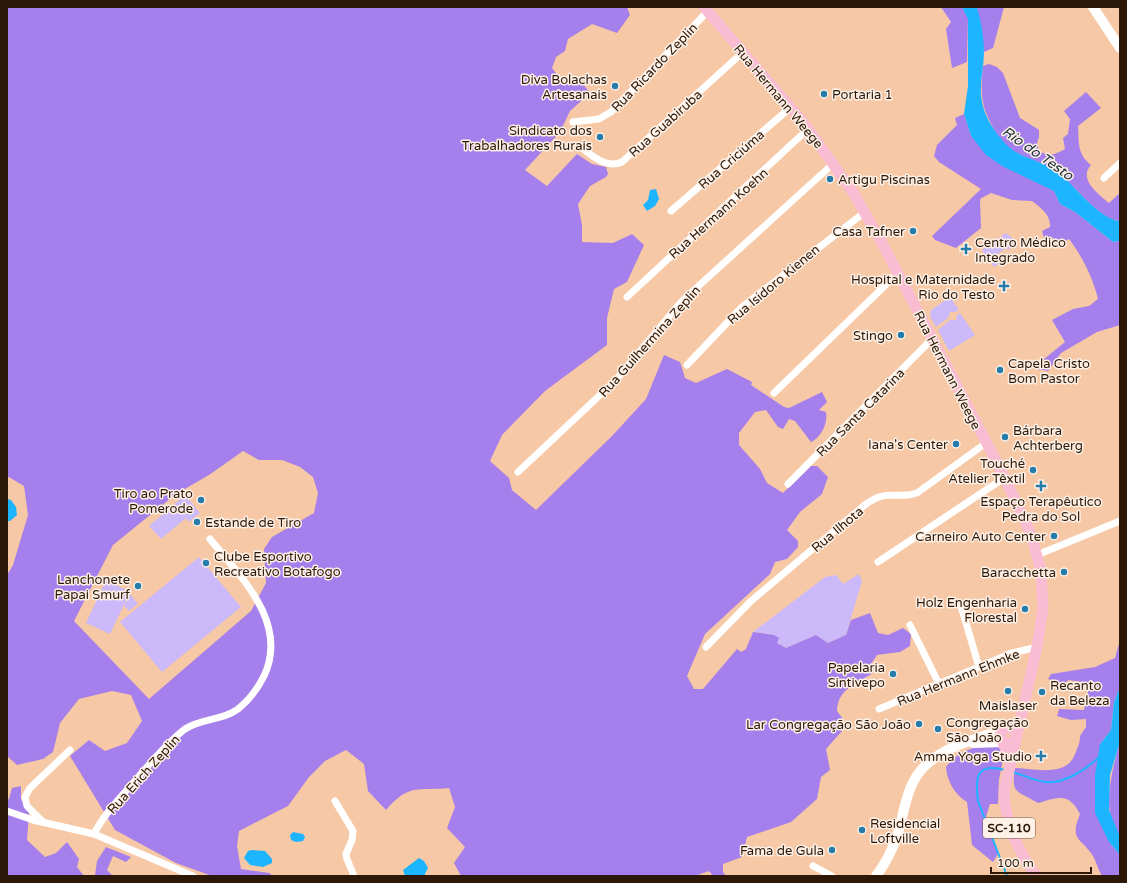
<svg xmlns="http://www.w3.org/2000/svg" width="1127" height="883" viewBox="0 0 1127 883" font-family="'Varela Round',sans-serif">
<style>
.green{fill:#ccb9f9}
.forest{fill:#a57feb;fill-rule:evenodd}
.water{fill:#1db5ff}
.lines{fill:none;stroke-linecap:round;stroke-linejoin:round}
.stream{stroke:#1db5ff;stroke-width:2}
.street{stroke:#fff;stroke-width:7}
.secondary{stroke:#fff;stroke-width:10}
.primary{stroke:#fabcd2;stroke-width:11}
.poi-dot{fill:#257baa;stroke:#fdf1e8;stroke-width:1.5}
.labels{text-anchor:middle;stroke-width:3;stroke-linejoin:round;paint-order:stroke}
.shield{fill:#fdf1e8;stroke:#6b594a;stroke-width:1}
.shield-label{font-size:12px;font-weight:bold;fill:#2d1807}
.street-label{font-size:13px;fill:#2d1807;stroke:#fdf1e8}
.poi-label{font-size:13px;fill:#2d1807;stroke:#fdf1e8;text-anchor:end}
.water-label{font-size:14px;font-style:italic;fill:#182e3c;stroke:#fdf1e8}
</style>
<rect width="100%" height="100%" fill="#f7c8a5"/>
<!-- green -->
<path class="green" d="M1006,233l11,9 -9,8 -2,-2 -10,7 5,7 -7,5 -12,-17z
M950,297l9,13 -4,2h-5l-2,6 -12,9 -6,-11 1,-6z
M960,313l15,22 -26,16 -11,-21 12,-10h6l1,-5z
M185,495l15,18 -11,9 -3,-4 -25,21 -12,-13z
M199,557l42,50 -79,65 -42,-50z
M859,574l3,7 -16,54 -18,8 -12,-8 -30,13 -9,-5 -3,-8 -21,-3 72,-55 11,-2 7,9z
M106,580l24,12 -20,42 -24,-11z
M130,594l8,10 -9,7 -5,-5z"/>
<!-- forest -->
<path class="forest" d="M7,7h620l3,8 -13,18 -25,-9 -24,15 -3,12 -9,6 -4,11 10,13 21,3 7,9 -20,18 -10,21 -35,38 22,16 30,-32 15,10 14,3 2,7 -2,3 -16,9 -12,18 4,21v17l31,1 19,-9 12,11 -17,37 -13,7 -7,29v27l-62,46 -43,44 -12,26 19,17 3,12 24,20 77,-75 33,-36 18,-44 16,7 5,16 11,5 31,-14 25,13 -1,3 33,22 5,1 33,-16 5,10 -8,8 7,2c2,12 -5,25 -15,30l-16,-21 -6,-2 -6,10 -5,-2 -12,-17 -11,2 -16,21v12l21,24 7,14 16,10 28,-27h6l11,11 -6,17 -22,18 -13,18 11,11v6l-11,12 -12,3 -5,12 -65,60 -18,42 7,13h9l34,-40 4,3 5,-3 7,-17 21,3 5,3 -2,5 9,5 30,-13 12,8 18,-8 5,-15 19,-7 8,20 10,2 15,-7 8,6 -1,12 -10,6 -23,3 -6,9 2,9c-18,11 -35,16 -36,38l6,8 -1,12 -16,18 4,21 -9,7 -4,22 -26,23 -44,15 -5,20 -19,7v8l3,4h-13l-4,-5 -14,5h-234l-7,-13 11,-16 -18,-19 8,-21 -6,-19c-31,3 -40,-5 -63,22l-18,-19 -4,-27 -18,-14 -21,11 -16,16 -21,29 -49,25 -2,15 4,23 28,4 4,3h-61l-36,-13 -61,-33 -45,-74 19,-16 16,11 22,-8 15,-22 -11,-26 -19,-4 -33,8 -19,24 -7,29 -10,7 -26,6 -10,-9v-181l6,-10 15,-50 -4,-29 -17,-10zM243,451l16,9h23l18,7 13,10 5,16 -4,20 -42,24 -8,12 2,34 -15,28 -102,88 -75,-78 39,-76 63,-51 33,-19z
M941,7h21l6,11 -1,44 -15,6 -6,-39 5,-7z
M977,7h27l-11,41 -9,4z
M989,64l8,3 6,6 17,45 19,12v7l-2,6 2,8c11,6 15,4 26,-2l-2,-11 5,-4 2,-15 -6,-8 22,-19 15,16 -23,18c1,17 -1,28 13,39 -13,14 7,29 18,38l11,-10v28c-19,0 -44,-34 -59,-46 -19,-16 -49,-16 -63,-39 -17,-27 -18,-40 -15,-70z
M964,114l7,22 65,45 18,10 6,13 15,8 38,30 7,-1v84l-23,7 -36,21 -13,18 -11,-2 1,-5 27,-22 -13,-22 21,-11 16,-3 9,-7c-5,-21 -16,-43 -29,-60l-7,4 -11,-6 -6,4 -3,-10 8,-4c1,-12 -9,-19 -18,-26l-20,-1 -21,-7 -11,6 1,29 -25,20 -21,-8 -3,-4 49,-47 -42,-27 -5,-6 3,-11 20,-20 -2,-7z
M1120,640v47l-6,15 -3,28 -11,14 9,98 11,13v21h-18c-4,-6 -5,-13 -9,-20 -12,-19 -24,-15 -13,-42 -11,-22 -22,-17 -42,-11 -22,-13 -27,-9 -23,-35 20,1 52,9 60,-14 3,-8 5,-10 5,-18l6,-9v-8l-15,1 -14,-4 2,-7 25,1 6,-27 -22,-3 -4,5 -16,-6 3,-5 44,-7 20,-9z
M1120,742v95c-20,-25 -8,-67 0,-95z
M990,745l11,3 2,12 -4,20 -1,24h-8l-4,13 12,37 -5,8 -21,-17 -5,-43c-12,-7 -20,-21 -21,-35 10,-14 27,-21 44,-22z
M21,786v13l8,14 -2,27 18,17 11,-4 11,-11 12,17 -2,8 7,9 11,-1 2,-14 9,-14 25,10 -5,5 -13,-6 -6,14 6,6h-106v-76l2,-1 3,-11z"/>
<!-- water -->
<path class="water" d="M962,7h15c4,15 7,30 7,45 0,14 -4,28 -3,42 1,20 14,40 28,53 16,14 39,14 55,30 12,12 39,44 56,44v20l-7,1 -38,-30 -15,-8 -6,-13 -52,-25 -16,-11 -15,-19 -7,-22 4,-28v-67z
M656,189l3,10 -4,7 -8,5 -4,-6 5,-5 2,-10z
M8,499l3,1 5,7 1,8 -7,6h-3z
M1120,687v55l-10,33 -1,35 11,27v18l-11,-13 -14,-29v-38l5,-31 11,-14 3,-28z
M293,832l10,2 2,3 -2,4 -7,1 -5,-2 -1,-5z
M252,850l13,1 7,8v4l-9,4 -13,-2 -6,-7 4,-7z
M419,858l5,3 4,7 -4,8h-19l-2,-6z"/>
<g class="lines">
<!-- stream -->
<path class="stream" d="M1005,770c-29,-8 -30,7 -27,31l29,75
M1013,772c10,3 22,9 33,10 18,2 39,-12 52,-24"/>
<!-- street -->
<path class="street" d="M573,122l26,-3 12,-7 97,-101
M581,147c11,9 26,22 41,15l121,-110
M1104,178l16,-15
M671,211l120,-104
M627,297l181,-168
M687,365l55,-58 123,-95
M774,393l124,-120
M518,472l97,-91 67,-80 152,-138
M788,484l144,-145
M1037,555l83,-34
M878,562l126,-84
M961,606l18,61
M910,625l29,59
M706,647l45,-46 115,-97c23,-16 30,-4 51,-11l69,-50
M879,709l133,-56 25,-6
M335,801l18,30 -1,9 -6,14 1,5 7,17
M7,811l26,9 61,14 99,42
M43,822l-16,-16 -2,-9 5,-9 40,-38
M94,834c11,-22 30,-40 46,-59 14,-16 28,-33 45,-46 16,-11 37,-8 53,-20 10,-8 20,-21 26,-33 25,-53 -23,-99 -54,-137
M813,866l19,10"/>
<!-- secondary -->
<path class="secondary" d="M1093,7l27,41
M973,743l30,-1
M876,876c10,-13 17,-27 22,-43 7,-24 9,-52 29,-69 21,-19 52,-26 77,-35"/>
<!-- primary -->
<path class="primary" d="M704,7l99,115 50,70 29,51 109,208 22,44 19,42 9,35 2,36 -6,39 -33,145c1,32 14,58 32,84
M1003,742l5,2 7,-3 1,-5 -2,-6 -4,-2 -6,1 -4,6 10,26"/>
</g>
<!-- markers -->
<g class="poi-dot">
<circle cx="615" cy="86" r="4"/>
<circle cx="824" cy="94" r="4"/>
<circle cx="600" cy="137" r="4"/>
<circle cx="830" cy="179" r="4"/>
<circle cx="913" cy="231" r="4"/>
<path d="M964 243h4v4h4v4h-4v4h-4v-4h-4v-4h4z"/>
<path d="M1002 280h4v4h4v4h-4v4h-4v-4h-4v-4h4z"/>
<circle cx="901" cy="335" r="4"/>
<circle cx="1000" cy="370" r="4"/>
<circle cx="1005" cy="437" r="4"/>
<circle cx="956" cy="444" r="4"/>
<circle cx="1033" cy="470" r="4"/>
<path d="M1039 480h4v4h4v4h-4v4h-4v-4h-4v-4h4z"/>
<circle cx="201" cy="500" r="4"/>
<circle cx="197" cy="522" r="4"/>
<circle cx="1054" cy="536" r="4"/>
<circle cx="206" cy="563" r="4"/>
<circle cx="1064" cy="572" r="4"/>
<circle cx="138" cy="586" r="4"/>
<circle cx="1025" cy="609" r="4"/>
<circle cx="893" cy="674" r="4"/>
<circle cx="1008" cy="691" r="4"/>
<circle cx="1042" cy="692" r="4"/>
<circle cx="919" cy="724" r="4"/>
<circle cx="938" cy="729" r="4"/>
<path d="M1039 750h4v4h4v4h-4v4h-4v-4h-4v-4h4z"/>
<circle cx="862" cy="830" r="4"/>
<circle cx="832" cy="850" r="4"/>
</g>
<g class="labels">
<!-- shield labels -->
<rect class="shield" x="983" y="818" width="52" height="20" rx="3"/>
<g class="shield-label">
<text x="1009" y="832">SC-110</text>
</g>
<!-- street labels -->
<g class="street-label">
<text transform="translate(654 67) rotate(-46)" y="5">Rua Ricardo Zeplin</text>
<text transform="translate(779 96) rotate(50)" y="5">Rua Hermann Weege</text>
<text transform="translate(665 123) rotate(-42)" y="5">Rua Guabiruba</text>
<text transform="translate(731 159) rotate(-41)" y="5">Rua Criciúma</text>
<text transform="translate(718 213) rotate(-42)" y="5">Rua Hermann Koehn</text>
<text transform="translate(773 284) rotate(-40)" y="5">Rua Isidoro Kienen</text>
<text transform="translate(649 341) rotate(-48)" y="5">Rua Guilhermina Zeplin</text>
<text transform="translate(948 370) rotate(63)" y="5">Rua Hermann Weege</text>
<text transform="translate(860 412) rotate(-45)" y="5">Rua Santa Catarina</text>
<text transform="translate(837 529) rotate(-40)" y="5">Rua Ilhota</text>
<text transform="translate(958 677) rotate(-22)" y="5">Rua Hermann Ehmke</text>
<text transform="translate(143 774) rotate(-48)" y="5">Rua Erich Zeplin</text>
</g>
<!-- poi labels -->
<g class="poi-label">
<text x="607" y="84">Diva Bolachas<tspan x="607" dy="15">Artesanais</tspan></text>
<text x="832" y="99" text-anchor="start">Portaria 1</text>
<text x="592" y="135">Sindicato dos<tspan x="592" dy="15">Trabalhadores Rurais</tspan></text>
<text x="838" y="184" text-anchor="start">Artigu Piscinas</text>
<text x="905" y="236">Casa Tafner</text>
<text x="975" y="247" text-anchor="start">Centro Médico<tspan x="975" dy="15">Integrado</tspan></text>
<text x="995" y="284">Hospital e Maternidade<tspan x="995" dy="15">Rio do Testo</tspan></text>
<text x="893" y="340">Stingo</text>
<text x="1008" y="368" text-anchor="start">Capela Cristo<tspan x="1008" dy="15">Bom Pastor</tspan></text>
<text x="1013" y="435" text-anchor="start">Bárbara<tspan x="1013" dy="15">Achterberg</tspan></text>
<text x="948" y="449">Iana's Center</text>
<text x="1025" y="468">Touché<tspan x="1025" dy="15">Atelier Têxtil</tspan></text>
<text x="193" y="498">Tiro ao Prato<tspan x="193" dy="15">Pomerode</tspan></text>
<text x="1041" y="506" text-anchor="middle">Espaço Terapêutico<tspan x="1041" dy="15">Pedra do Sol</tspan></text>
<text x="205" y="527" text-anchor="start">Estande de Tiro</text>
<text x="1046" y="541">Carneiro Auto Center</text>
<text x="214" y="561" text-anchor="start">Clube Esportivo<tspan x="214" dy="15">Recreativo Botafogo</tspan></text>
<text x="1056" y="577">Baracchetta</text>
<text x="130" y="584">Lanchonete<tspan x="130" dy="15">Papai Smurf</tspan></text>
<text x="1017" y="607">Holz Engenharia<tspan x="1017" dy="15">Florestal</tspan></text>
<text x="885" y="672">Papelaria<tspan x="885" dy="15">Sintivepo</tspan></text>
<text x="1050" y="690" text-anchor="start">Recanto<tspan x="1050" dy="15">da Beleza</tspan></text>
<text x="1008" y="710" text-anchor="middle">Maislaser</text>
<text x="946" y="727" text-anchor="start">Congregação<tspan x="946" dy="15">São João</tspan></text>
<text x="911" y="729">Lar Congregação São João</text>
<text x="1032" y="761">Amma Yoga Studio</text>
<text x="870" y="828" text-anchor="start">Residencial<tspan x="870" dy="15">Loftville</tspan></text>
<text x="824" y="855">Fama de Gula</text>
</g>
<!-- water labels -->
<g class="water-label">
<text transform="translate(1038 153) rotate(35)" y="5">Rio do Testo</text>
</g>
</g>
<!-- border -->
<rect width="1127" height="883" fill="none" stroke="#2d1807" stroke-width="16"/>
<!-- scale -->
<path d="M991 867v6h100v-6" fill="none" stroke="#2d1807" stroke-width="2"/>
<text x="997" y="867" font-size="12" fill="#2d1807" stroke="#fdf1e8" stroke-width="3" paint-order="stroke">100 m</text>
</svg>
